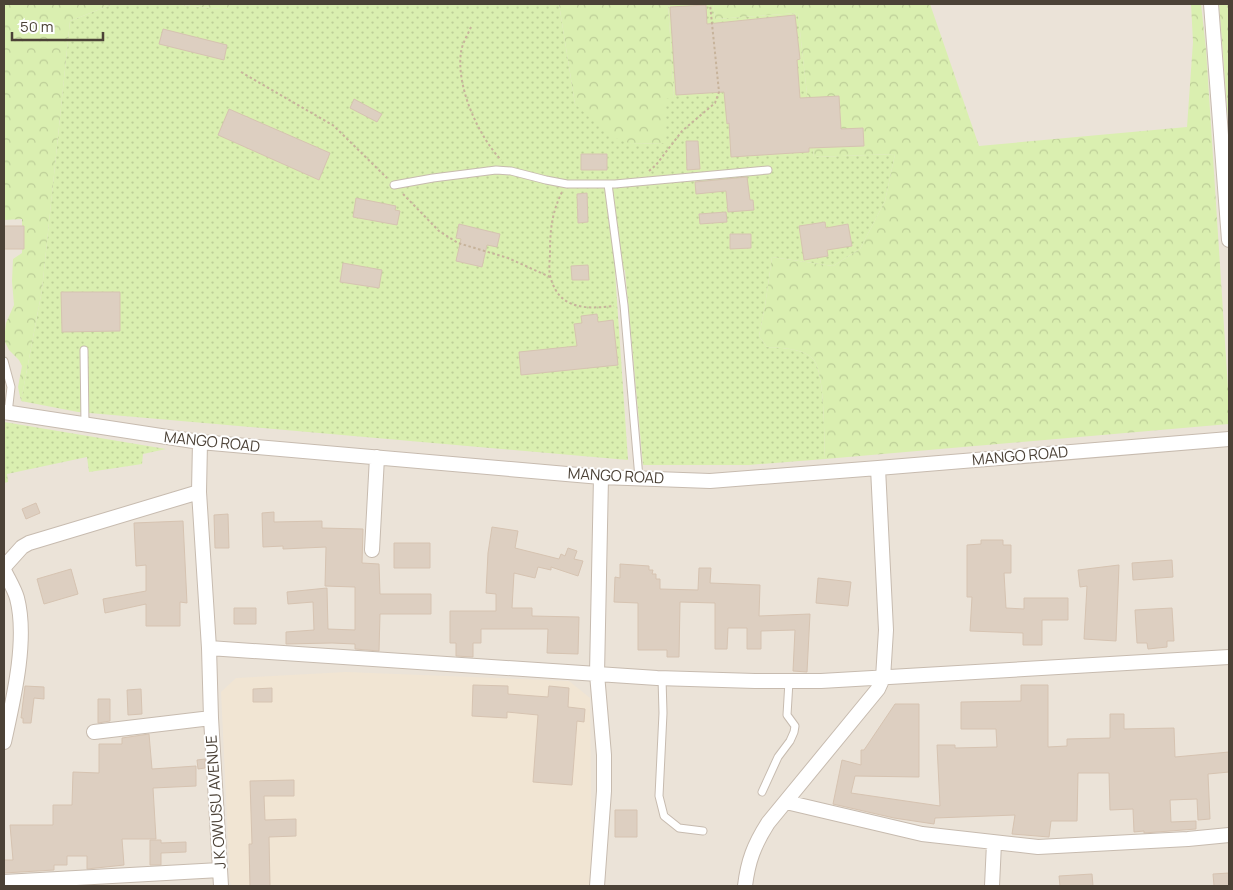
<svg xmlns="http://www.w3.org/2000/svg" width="1233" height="890" viewBox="0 0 1233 890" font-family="Manrope,sans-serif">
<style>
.residential{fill:#ebe3d8}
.education{fill:#f1e5d3}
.grass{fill:url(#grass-dots)}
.forest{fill:url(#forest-crowns)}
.building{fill:#ddcfc1;stroke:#d6c3b1}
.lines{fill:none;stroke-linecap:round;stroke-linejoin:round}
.lane-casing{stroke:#c7bbaf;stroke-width:9}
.street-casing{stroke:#c7bbaf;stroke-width:16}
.path{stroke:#c7b39b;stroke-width:2;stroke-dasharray:2.5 2.5;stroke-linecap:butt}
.lane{stroke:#fff;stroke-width:7}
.street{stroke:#fff;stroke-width:14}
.labels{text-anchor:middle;stroke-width:4;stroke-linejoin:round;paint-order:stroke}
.street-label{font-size:15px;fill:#4c4237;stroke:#fff}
</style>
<defs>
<pattern id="grass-dots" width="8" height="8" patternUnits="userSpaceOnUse" patternTransform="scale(1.25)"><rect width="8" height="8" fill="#daefb0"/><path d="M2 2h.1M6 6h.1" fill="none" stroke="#bdce98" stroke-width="1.8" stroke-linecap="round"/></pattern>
<pattern id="forest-crowns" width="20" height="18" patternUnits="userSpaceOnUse" patternTransform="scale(1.25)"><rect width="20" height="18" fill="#daefb0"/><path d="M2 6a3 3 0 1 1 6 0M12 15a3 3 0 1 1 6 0" fill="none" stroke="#bdce98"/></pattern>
</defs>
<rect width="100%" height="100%" fill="#f7f2eb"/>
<!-- residential -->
<path class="residential" d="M4,4h1225v882h-1225z"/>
<!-- education -->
<path class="education" d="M346,672l223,9 21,17 2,174 -2,14h-358l-2,-4 -9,-190 15,-14z"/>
<!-- grass -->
<path class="grass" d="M113,4h59l59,6v-6h328l16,100 56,40 33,-1v-45l10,-1 -6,-93h45l2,15 83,-6 16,144 81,-3 -10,47 -25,48 -27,17 -61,-9 -7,49 -6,30 8,11c14,1 37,1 47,13 11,15 10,78 11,99l-76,6h-106l-18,-195 -10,2 13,188 -550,-48 -57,-11 21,-111 28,-269z
M4,422l162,27 -23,5 -1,10 -53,8 -2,-15 -80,17 1,8 -4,1z"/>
<!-- forest -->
<path class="forest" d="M4,4h109l-43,17 -28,269 -21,111 -3,-14 4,-21 -3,-6 -10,-10 -5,-10 2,-17 8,-18 -2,-24 1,-22 9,-6v-34l-18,1z
M172,4h59v6z
M559,4h109l6,94 -10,1v44l-33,1 -21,-8 -35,-32z
M713,4h217l49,142 208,-19 6,-85 -2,-38h10l5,45 23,355v20l-404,35c-1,-21 0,-84 -11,-99 -10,-12 -33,-12 -47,-13l-8,-11 6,-30 7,-49 61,9 27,-17 25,-48 10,-47 -81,3 -16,-144 -83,6z
M1219,4h10v128z"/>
<!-- building -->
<path class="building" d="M706,5l1,19 88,-9 5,44 -3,1 3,38 39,-2 2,33 22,-1 1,18 -55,2v4l-78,5 -2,-34 -2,1 -3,-32 -48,3 -6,-88z
M163,29l64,16 -3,15 -65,-16z
M354,99l28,15 -5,8 -27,-14z
M229,109l101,44 -11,27 -101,-45z
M686,141h12l2,28 -13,1z
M581,154h26v16h-26z
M747,177l3,23h3l1,10 -26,2 -2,-21 -30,3 -1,-12z
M587,193l1,29 -10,1 -1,-29z
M356,198l40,8 -1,4 5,1 -3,14 -44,-8z
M726,212l1,10 -27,2 -1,-10z
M825,222l1,6 22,-4 4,22 -25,4 1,6 -24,4 -5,-34z
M459,224l41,10 -3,13 -10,-2 -5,22 -26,-6 5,-22 -5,-1z
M4,226h20v23h-20z
M730,234h21v14l-21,1z
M343,263l39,7 -3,18 -39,-6z
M588,265l1,15h-17l-1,-14z
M61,292h59v39l-58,1z
M597,314l1,8 15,-2 5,45 -97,10 -2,-23 58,-6 -3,-22 8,-1 -1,-7z
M36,503l4,10 -14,6 -4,-10z
M274,512v10l48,-1v7l41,1 -1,34 17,1 1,30h51v20h-51l-1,37 -24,-2v-5l-23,-1 -46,1v-12l28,-2 -1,-28 -25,2 -1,-12 40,-4 1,41 27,1v-43l-30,-1 1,-39 -43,2v-3l-20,1 -1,-34z
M228,514l1,34h-14l-1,-33z
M183,521l4,82 -7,-1v24h-34v-22l-41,9 -2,-14 43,-8v-26l-10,1 -2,-43z
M492,527l26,4 -3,17 44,11 2,-5 4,2 3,-8 9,3 -3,8 9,2 -5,15 -27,-9v3l-13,-3 -3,11 -21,-5 -2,35h20v8l47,1 -1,37 -31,-1 1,-24h-67v14h-8v14l-17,-1v-13h-6v-32h46v-17l-10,-1 2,-40z
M981,540h22v5h8v28h-7l2,35 18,1v-11h44v22h-26v25h-19v-12l-53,-2 2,-34h-5v-52l14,-1z
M394,543h36v25h-36z
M1172,560l1,17 -40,3 -1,-17z
M620,564l29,2v4h4l-1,4h4v5h4v10l38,1 1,-22h12l-1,15 50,2 -1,31 51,-2 -3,58 -14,-1 2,-41 -34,1v18h-14v-21h-19l-1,21h-12v-46l-35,-1 -1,55h-12v-7h-29v-47l-24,-1 1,-25 5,1z
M1119,565l-3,76 -32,-2 3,-53 -7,1 -2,-17z
M71,569l7,25 -34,10 -7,-25z
M818,578l33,4 -3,24 -32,-3z
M234,608h22v16h-22z
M1172,608l2,33h-7v6l-19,2 -1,-6h-10l-2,-33z
M473,685l35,1v8l40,3 1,-11 20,2 -1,19 17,2 -1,13 -7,-1 -5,64 -39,-3 5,-67 -31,-3v6l-35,-2z
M1021,685h27v62l19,-1v-7l43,-1v-24h14v15l50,-1 1,29 54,-5v20l-21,2 2,45 -12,1 -1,-21 -27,1 1,22 25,-1v8l-52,4v-2l-10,1 -1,-23 -23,1 -1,-37h-31l-1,48h-26l-2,16 -37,-3 3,-19 -80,3 -1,6 -40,-6 -61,-14 9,-44 19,5v-15h3l31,-46h24v73l-64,-1 -4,17 89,13 -3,-61h18v3l42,-1 -1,-18h-35v-27l60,-1z
M25,686l19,1v12l-10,-1 -3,25h-8v-5h-2z
M272,688v14h-19v-13z
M141,689l1,25 -14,1 -1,-25z
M98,699h12v22l-12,2z
M149,734l3,35 44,-3v20l-43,2 3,51h-34l2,26 -37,4v-13h-20v9h-13v5l-50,3v-13h9l-3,-35h43v-20h19l1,-33 26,1v-29h23v-6z
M205,759v9l-7,1 -1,-9z
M294,780v16h-30l1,24 31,-1v17l-27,1 1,49h-20l-1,-42h3l-2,-63z
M615,810h22v27h-22z
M150,840h11v3l25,-1v10l-25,1v12h-11z
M1229,873v13h-15l-1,-12z
M1092,874l1,12h-33l-1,-10z"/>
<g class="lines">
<defs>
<path id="lane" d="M608,184l16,121 15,173
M394,185l39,-7 63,-8 15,1 35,9 21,4h48l153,-14
M84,350l1,75
M4,361l7,26 -3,26
M662,678l1,35 -4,83 5,20 15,12 24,3
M762,792l16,-35 12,-16 4,-9 1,-6 -8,-11 2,-34"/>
<path id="street" d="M1211,4l18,236
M4,412l196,30 401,35 109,4 168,-13 351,-29
M200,442l-1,50 10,156 2,70 10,168
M372,550l5,-93
M4,567l18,-20 7,-4 170,-51
M4,570c4,9 10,18 13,28 11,42 -4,103 -13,144
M209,648l448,30 98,3h66l408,-24
M94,732l117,-14
M786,802l136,32 116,13 150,-8 41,-4
M4,882l216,-12
M597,886l7,-95v-36l-7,-81 4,-197
M745,886c3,-25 9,-41 23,-63l110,-134 5,-11 3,-48 -8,-162
M992,886l2,-43"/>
</defs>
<!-- lane casing -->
<use href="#lane" class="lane-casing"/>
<!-- street casing -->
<use href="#street" class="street-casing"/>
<!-- path -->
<path class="path" d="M471,27c-3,7 -9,17 -10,25 -5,35 17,83 40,108
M241,72l93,54 53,52
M649,171l7,-6 26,-34 33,-28 4,-11 -9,-88
M562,192c-10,20 -12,38 -12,60 0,8 -2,19 1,27 9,31 36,30 63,27
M403,194l36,37 19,12 50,15 42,19"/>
<!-- lane -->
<use href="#lane" class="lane"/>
<!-- street -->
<use href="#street" class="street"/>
</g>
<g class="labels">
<!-- street labels -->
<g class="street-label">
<text transform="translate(212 442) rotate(6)" y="5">MANGO ROAD</text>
<text transform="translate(1020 456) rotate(-5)" y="5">MANGO ROAD</text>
<text transform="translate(616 476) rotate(3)" y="5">MANGO ROAD</text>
<text transform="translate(216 802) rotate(-94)" y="5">J K OWUSU AVENUE</text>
</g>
</g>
<!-- border -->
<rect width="1233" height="890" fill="none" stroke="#4c4237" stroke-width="10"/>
<!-- scale -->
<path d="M12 32v8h91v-8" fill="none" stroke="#4c4237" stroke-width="2.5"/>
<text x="20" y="32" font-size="15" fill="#4c4237" stroke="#ffffff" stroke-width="4" paint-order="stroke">50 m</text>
</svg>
